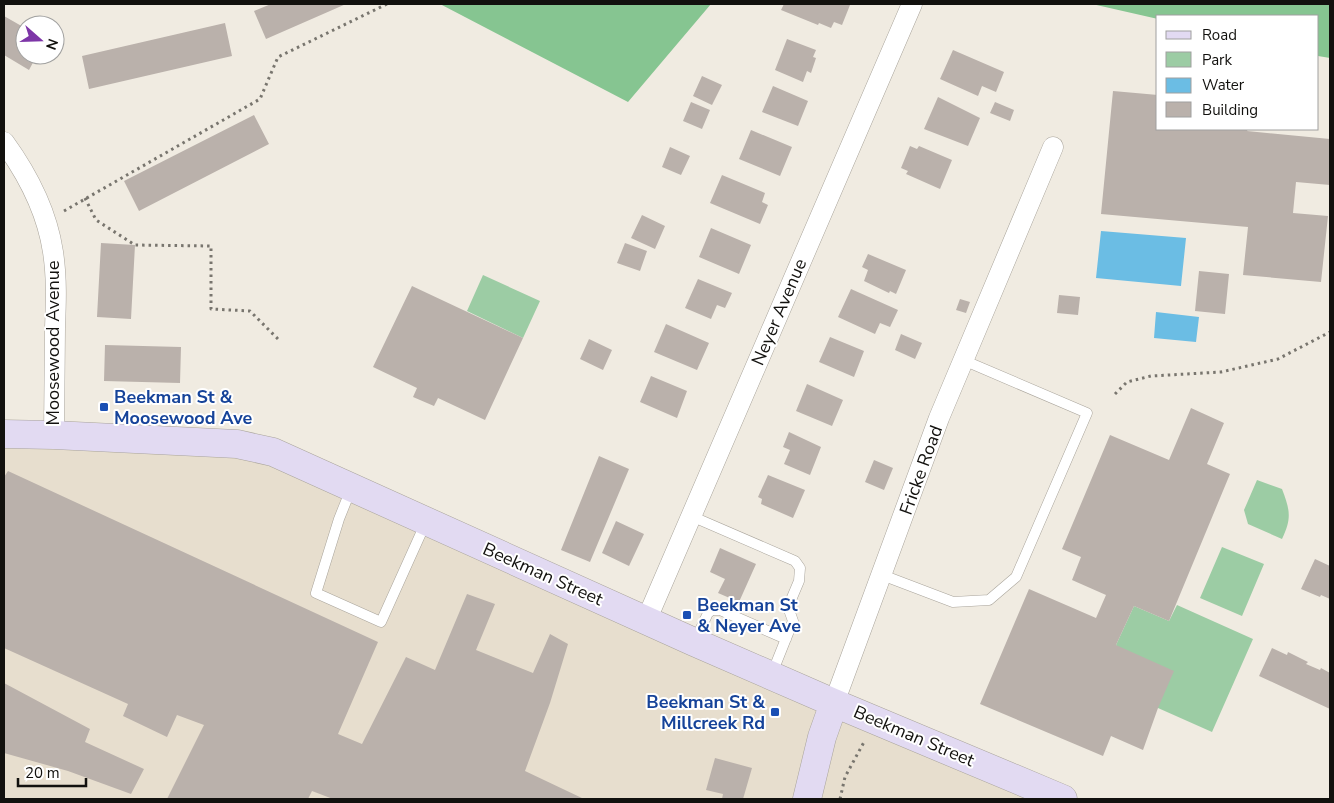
<svg xmlns="http://www.w3.org/2000/svg" width="1334" height="803" viewBox="0 0 1334 803" font-family="'Nunito Sans',sans-serif">
<style>
.built{fill:#e7dece}
.green{fill:#9ccca4}
.forest{fill:#86c591}
.water{fill:#6bbde4}
.building{fill:#bab1ab}
.lines{fill:none;stroke-linecap:round;stroke-linejoin:round}
.lane-casing{stroke:#a9a49b;stroke-width:11}
.street-casing{stroke:#a9a49b;stroke-width:21}
.secondary-casing{stroke:#a9a49b;stroke-width:29}
.path{stroke:#78756e;stroke-width:3;stroke-dasharray:2.5 4;stroke-linecap:butt}
.lane{stroke:#fff;stroke-width:10}
.street{stroke:#fff;stroke-width:20}
.secondary{stroke:#e2daf2;stroke-width:28}
.transit-dot{fill:#1a4fb4;stroke:#fff;stroke-width:2}
.labels{text-anchor:middle;stroke-width:4;stroke-linejoin:round;paint-order:stroke}
.street-label{font-size:18px;fill:#12110e;stroke:#fff}
.transit-label{font-size:18px;font-weight:bold;fill:#164399;stroke:#fff;text-anchor:start}
</style>
<rect width="100%" height="100%" fill="#f0ebe1"/>
<!-- built -->
<path class="built" d="M4,434l233,10 826,355h-1059z"/>
<!-- green -->
<path class="green" d="M483,275l57,26 -17,37 -56,-27z
M1257,480l25,9c8,21 10,29 0,50l-34,-15 -4,-14z
M1222,547l42,17 -22,52 -42,-18z
M1177,605l76,34 -41,93 -54,-24 -42,-63 18,-39 35,15z"/>
<!-- forest -->
<path class="forest" d="M440,4h271l-83,98z
M1092,4h238v54l-12,-2v-40h-160v3z"/>
<!-- water -->
<path class="water" d="M1101,231l85,7 -5,48 -85,-8z
M1156,312l43,5 -3,25 -42,-4z"/>
<!-- building -->
<path class="building" d="M271,4h75l-80,35 -12,-28z
M784,4h61l5,1 -8,20 -8,-3 -3,6 -12,-5 -1,2 -37,-15z
M4,16l21,12v27h12l-8,15 -25,-15z
M225,23l7,33 -143,33 -7,-33z
M787,39l29,11 -3,7 3,1 -5,15 -4,-2 -4,11 -28,-12z
M953,50l51,22 -8,20 -14,-6 -4,10 -38,-17z
M702,76l20,9 -10,20 -19,-9z
M773,86l35,15 -10,25 -36,-14z
M1113,91l45,4v34h90l-1,2 83,8v46l-34,-3 -3,31 35,3 -7,66 -78,-7 5,-48 -147,-13z
M938,97l42,21 -12,28 -44,-17z
M691,102l19,8 -8,19 -19,-8z
M995,102l19,8 -4,11 -20,-8z
M254,115l15,29 -130,67 -15,-30z
M751,130l41,17 -12,29 -41,-17z
M910,146l7,3 2,-3 33,14 -12,29 -34,-15 2,-3 -7,-3z
M670,147l20,9 -9,19 -19,-8z
M722,175l43,18 -3,9 6,3 -8,19 -50,-21z
M642,215l23,11 -10,23 -24,-11z
M711,228l40,17 -12,29 -40,-17z
M101,243l34,2 -4,74 -34,-2z
M625,243l22,8 -7,20 -23,-8z
M868,254l38,16 -10,24 -6,-3 -1,2 -25,-12 4,-11 -6,-3z
M1199,271l30,3 -4,40 -30,-3z
M698,279l34,14 -7,15 -8,-3 -6,14 -26,-11z
M412,286l111,52 -38,82 -47,-22 -4,8 -21,-9 4,-9 -44,-21z
M851,289l47,21 -8,17 -10,-4 -5,11 -37,-17z
M1059,295l21,2 -2,18 -21,-2z
M960,299l10,3 -4,11 -10,-3z
M666,324l43,19 -12,27 -43,-18z
M901,334l21,9 -7,16 -20,-9z
M830,337l34,14 -10,26 -35,-15z
M589,339l23,11 -9,20 -23,-11z
M105,345l76,2 -1,36 -76,-2z
M651,376l36,15 -10,27 -37,-16z
M807,384l36,16 -11,26 -36,-15z
M1191,408l33,15 -17,41 23,10 -61,147 -35,-15 -18,39 58,26 -16,37 -15,42 -32,-14 -8,20 -123,-52 49,-115 67,29 10,-23 -34,-15 9,-23 -19,-8 48,-114 59,25z
M789,432l32,15 -11,28 -26,-11 6,-14 -7,-3z
M599,456l30,13 -39,93 -29,-12z
M874,460l19,8 -9,22 -19,-8z
M8,471l370,171 -40,92 24,10 44,-87 29,13 32,-76 28,10 -19,46 57,23 17,-39 18,10 -18,59 -25,68 59,28h-251l-21,-8 -4,8h-141l37,-74 -27,-10 -10,22 -44,-21 5,-12 -124,-56v-171z
M768,475l37,15 -12,28 -32,-14 1,-5 -4,-2z
M616,521l28,13 -15,32 -27,-13z
M720,548l36,16 -17,38 -21,-9 7,-14 -15,-7z
M1315,559l15,7v33l-9,-4 -1,2 -19,-8z
M1272,648l15,7 1,-3 20,10 -2,2 14,6 1,-2 9,5v36l-71,-33z
M4,683l86,46 -5,13 59,27 -13,25 -63,-23 -64,-18z
M715,758l37,10 -9,31h-21l1,-5 -17,-4z"/>
<g class="lines">
<defs>
<path id="lane" d="M351,489l-12,30 -23,74 65,29 45,-100
M691,516l104,45 5,7 -1,13 -11,26 5,14 -22,55
M882,575l71,27 36,-2 27,-23 71,-164 -124,-53
M695,641l13,-28 4,-3h8l66,29"/>
<path id="street" d="M4,142c24,33 43,70 49,110 4,26 3,51 2,76 0,36 -1,71 -1,107
M646,621l266,-617
M834,703l105,-285 114,-271"/>
<path id="secondary" d="M4,434l50,1 183,9 36,8 421,190 140,61 229,96
M807,799l15,-62 12,-34"/>
</defs>
<!-- lane casing -->
<use href="#lane" class="lane-casing"/>
<!-- street casing -->
<use href="#street" class="street-casing"/>
<!-- secondary casing -->
<use href="#secondary" class="secondary-casing"/>
<!-- path -->
<path class="path" d="M85,198l11,22 39,25 76,1v63l39,2 30,30
M64,211l196,-112 18,-42 109,-53
M1115,394l12,-12 24,-6 70,-4 57,-13 52,-27
M840,799l5,-22 19,-35"/>
<!-- lane -->
<use href="#lane" class="lane"/>
<!-- street -->
<use href="#street" class="street"/>
<!-- secondary -->
<use href="#secondary" class="secondary"/>
</g>
<!-- markers -->
<g class="transit-dot">
<rect x="99" y="402" width="10" height="10" rx="2.5"/>
<rect x="682" y="610" width="10" height="10" rx="2.5"/>
<rect x="770" y="707" width="10" height="10" rx="2.5"/>
</g>
<g class="labels">
<!-- street labels -->
<g class="street-label">
<text transform="translate(779 312) rotate(-67)" y="6">Neyer Avenue</text>
<text transform="translate(53 343) rotate(-90)" y="6">Moosewood Avenue</text>
<text transform="translate(921 470) rotate(-70)" y="6">Fricke Road</text>
<text transform="translate(543 574) rotate(24)" y="6">Beekman Street</text>
<text transform="translate(914 736) rotate(23)" y="6">Beekman Street</text>
</g>
<!-- transit labels -->
<g class="transit-label">
<text x="114" y="403">Beekman St &amp;<tspan x="114" dy="21">Moosewood Ave</tspan></text>
<text x="697" y="611">Beekman St<tspan x="697" dy="21">&amp; Neyer Ave</tspan></text>
<text x="765" y="708" text-anchor="end">Beekman St &amp;<tspan x="765" dy="21">Millcreek Rd</tspan></text>
</g>
</g>
<!-- border -->
<rect width="1334" height="803" fill="none" stroke="#12110e" stroke-width="10"/>
<!-- legend -->
<rect x="1156" y="15" width="162" height="115" fill="#ffffff" stroke="#a0a09f"/>
<rect x="1166" y="31" width="25" height="8" fill="#e2daf2" stroke="#a0a09f"/>
<text x="1202" y="40" font-size="15" fill="#12110e">Road</text>
<rect x="1166" y="52" width="25" height="15" fill="#9ccca4" stroke="#a0a09f"/>
<text x="1202" y="65" font-size="15" fill="#12110e">Park</text>
<rect x="1166" y="78" width="25" height="15" fill="#6bbde4" stroke="#a0a09f"/>
<text x="1202" y="90" font-size="15" fill="#12110e">Water</text>
<rect x="1166" y="102" width="25" height="15" fill="#bab1ab" stroke="#a0a09f"/>
<text x="1202" y="115" font-size="15" fill="#12110e">Building</text>
<!-- north arrow -->
<g transform="translate(40 40) rotate(110)"><circle r="24" fill="#ffffff" stroke="#a0a09f"/>
<path d="M0-4L9 19L0 12L-9 19Z" fill="#7d35a7"/>
<text y="-8" font-size="14" font-weight="bold" text-anchor="middle" fill="#12110e">N</text>
</g>
<!-- scale -->
<path d="M18 778v8h68v-8" fill="none" stroke="#12110e" stroke-width="2.5"/>
<text x="25" y="778" font-size="15" fill="#12110e" stroke="#ffffff" stroke-width="4" paint-order="stroke">20 m</text>
</svg>
